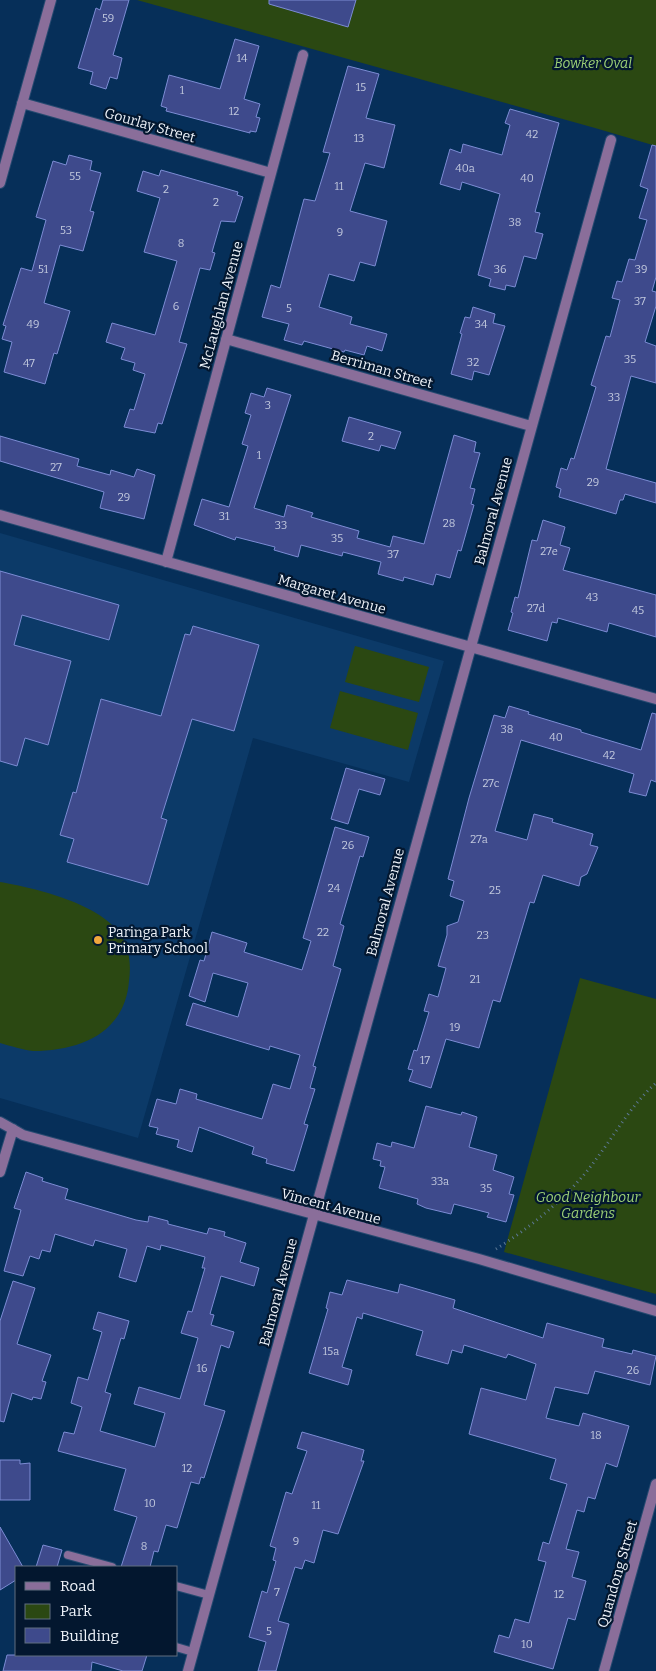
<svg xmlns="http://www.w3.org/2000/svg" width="656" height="1671" viewBox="0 0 656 1671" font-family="Bitter,serif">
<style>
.built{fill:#0c3a68}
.green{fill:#2b4812}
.building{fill:#3e4a8c;stroke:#7c8cd4}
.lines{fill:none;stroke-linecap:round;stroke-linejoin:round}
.service-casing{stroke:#264a70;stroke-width:10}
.minor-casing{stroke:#264a70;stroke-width:12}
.path{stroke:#5c7895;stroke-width:3;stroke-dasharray:1 4;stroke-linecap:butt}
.service{stroke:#8a6e9a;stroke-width:8}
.minor{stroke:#8a6e9a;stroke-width:10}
.poi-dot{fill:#efa73d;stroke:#03172f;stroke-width:2}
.labels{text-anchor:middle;stroke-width:4.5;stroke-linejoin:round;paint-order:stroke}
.number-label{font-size:11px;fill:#c2c9de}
.park-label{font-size:14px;font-style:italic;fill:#9cd075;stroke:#03172f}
.street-label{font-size:14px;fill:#eef3fa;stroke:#03172f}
.poi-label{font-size:14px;fill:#eef3fa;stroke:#03172f;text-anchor:start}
</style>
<rect width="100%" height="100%" fill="#062f59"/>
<!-- built -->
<path class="built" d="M0,533l444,128 -35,121 -156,-44 -115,400 -138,-40z"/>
<!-- green -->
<path class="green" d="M137,0h519v146l-61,-18z
M355,646l74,21 -10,35 -74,-20z
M340,691l78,22 -10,37 -78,-22z
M0,882c35,6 103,22 122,55 8,13 9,30 7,44 -4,52 -49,70 -96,70 -10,-1 -22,-5 -33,-8z
M580,978l76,21v295l-152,-42z"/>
<!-- building -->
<path class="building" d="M103,0h26l-16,55 9,3 -5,21 -7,-2 -4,12 -16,-5 3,-12 -15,-4 18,-60 4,2z
M269,0h87l-8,27 -79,-23z
M235,39l24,7 -15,53 16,5 -4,13 4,1 -4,14 -6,-1v2l-84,-22 1,-3 -6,-2 8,-31 51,14z
M348,66l31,8 -13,44 29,7 -11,43 -19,-5 -15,48 37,10 -12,45 -15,-4 -6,19 -25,-7 -10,33 33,10 -2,7 37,10 -5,17 -15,-5 -3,9 -19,-5 -1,2 -40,-11 -2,4 -18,-5 5,-16 -27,-7 9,-32 9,3 24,-89 11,2 15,-48 -7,-1z
M510,109l49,14 -24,89 5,1 -5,19 8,2 -7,25 -12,-3 -9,31 -9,-2 -1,5 -16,-4 2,-7 -13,-4 22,-81 -38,-12 -2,8 -20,-6 10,-35 11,4 2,-9 39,11 8,-30 -5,-2z
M652,145l4,1v131l-4,14 4,1v14l-11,36 11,4v37l-25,-7 -25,93 50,14v20l-31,-9 -2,6h-3l-4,14 -57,-17 2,-8 -5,-2 5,-19 6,2 4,-12 3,1 22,-72 -5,-2 15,-49 4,1 10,-37 -8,-2 5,-17 5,1 7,-23 6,1 12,-40 -8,-2 9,-29 -8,-3z
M69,155l23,6 -2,9 11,3 -11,38 4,1 -11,39 -23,-6 -16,58 26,8 -13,43 -3,-1 -9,31 -41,-12 8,-30 -10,-3 4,-13 -3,-1 18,-57 11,3 14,-51 -10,-3 17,-56 13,4z
M161,170l77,22 -1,3 6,2 -8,25 -14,-1 -9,31 3,1 -5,17 -10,-2 -21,74 8,2 -25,80 -4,-1 -3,10 -31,-6 6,-18 4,1 11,-36 -12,-4 2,-7 -14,-4 4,-11 -19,-6 6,-19 43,12 22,-74 -33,-9 16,-54 -23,-7 6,-20 16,5z
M473,307l22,7 -2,9 12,3 -16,49 -15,-4 -2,9 -21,-6 11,-40 -2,-1 5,-16 5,1z
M267,388l24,7 -37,113 30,9 3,-12 26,8 -2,4 48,14 -2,7 33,9 3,-11 31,8 30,-109 22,7 -2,10 6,1 -10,35 5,1 -4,15 3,1 -13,46 -3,-1 -8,28 -14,-4 -3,11 -29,-8 -1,4 -25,-7 3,-12 -38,-10 -1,4 -41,-11 -3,12 -24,-7 1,-3 -39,-10 -1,3 -41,-15 8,-26 27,8 19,-61 -6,-2 9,-29 -6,-2 6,-20 13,4z
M349,417l52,15 -6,17 -14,-4 -2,6 -37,-10z
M0,436l79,23 -2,7 33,9 1,-5 23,7 3,-8 18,6 -11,44 -44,-11 4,-16 -104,-31z
M543,520l22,7 -5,18 10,3 -7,22 93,25v42l-47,-14 -2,9 -49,-14 -1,5 -5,-1 -5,19 -39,-11 5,-17 -2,-1 4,-15 3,1 14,-58 5,1z
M0,571l119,34 -10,35 -87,-25 -8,30 57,16 -23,84 -23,-7 -8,28 -17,-5z
M193,626l66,19 -25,86 -42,-12 -31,99 6,2 -19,65 -81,-23 7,-23 -14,-4 13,-43 3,1 25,-94 60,17 24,-82 5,1z
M509,706l20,6 -1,2 53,16v2l60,18 11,-37 4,1v68l-5,-2 -5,16 -17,-4 5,-18 -113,-34 -26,91 32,9 7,-26 19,5 -1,3 41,12 -3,11 8,2 -11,27 -6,3 -2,9 -36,-11 -9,28 -4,-1 -30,100 -7,-2 -14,48 -33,-9 -15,49 -22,-7 4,-11 -5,-1 6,-19 3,1 12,-39 -5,-1 5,-17 9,3 8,-29 -8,-2 9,-31v-9l11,-4 6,-21 -14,-5 4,-15 -6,-2 21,-81 25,-83 11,3z
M346,768l39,11 -5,16 -21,-6 -11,35 -17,-5z
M335,827l34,10 -6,20 -3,-1 -20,68 4,2 -11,40 8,3 -28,97 3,1 -6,21 5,1 -11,35 4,1 -14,46 -28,-8 1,-4 -15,-5 2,-7 -55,-20 -7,25 -15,-5 2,-7 -23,-6 2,-6 -9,-2 8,-27 19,5 4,-15 17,5 -1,5 66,20 11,-35 17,5 10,-34 -30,-9 -1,4 -83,-25 7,-22 45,14 10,-34 -35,-10 -8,29 -16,-6 11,-36 4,1 8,-29 35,11 -3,9 58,18 9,-29 -8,-3z
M426,1106l35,9 1,-3 15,5 -8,30 28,8 -4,15 21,7 -5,17 5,1 -8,27 -19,-5 2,-4 -35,-9 -3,10 -25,-6 -9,-4 1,-5 -39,-11 6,-21 -5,-1 1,-5 -8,-2 4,-16 14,4 1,-5 22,6z
M26,1172l17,6 -1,3 26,8 -3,10 71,21 12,2 1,-6 19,5v3l39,10 2,-6 16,4 -1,4 22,7 -6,19 19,6 -5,18 -33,-10 -11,38 4,1 -3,10 23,7 -5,16 -8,-3 -17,60 21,6 -21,67 -3,-1 -2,7 -8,-2 -14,46 -11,-3 -8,27 -4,-1 -4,16h-29l16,-50 -23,-7 12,-41 -68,-18 6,-19 10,2 8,-27 -11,-4 7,-26 10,3 14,-48 -9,-3 5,-17 31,9 -5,18 -3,-1 -16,54 6,2 -11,37 55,16 10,-34 -31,-9 5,-17 41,12 18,-61 -17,-5 7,-22 4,1 13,-44h-3l3,-11 -44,-12 -1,5 -13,-4 -11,36 -17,-5 8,-28 -32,-9 -2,6 -38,-12 -5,18 -8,-2 -3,9 -9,-3 -7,20 -19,-5 17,-61 -7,-2z
M347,1280l51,13 2,-9 55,16 -2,8 90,30 4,-15 57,16 -2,8 30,7 1,-4 23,6 -6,29 -55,-14 -7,23 -33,-7 -9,31 33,8 4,-13 46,13 -12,41 -11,-4 -11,36 -7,-2 -4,15 -7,-2 -11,39 13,3 -7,25 14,4 -11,39 -7,-2 -15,51 -59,-17 5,-17 10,3 6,-19 14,4 17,-61 -8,-2 5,-18 6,2 18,-60 -17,-5 6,-20 -87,-25 12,-46 45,12 10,-36 -28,-10 -2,4 -42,-13 -2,8 -10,-3 -4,14 -32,-9 7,-24 -60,-18 -1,6 -5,-2 -15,50 10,3 -4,15 -39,-12 19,-64 -2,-1 4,-16 12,3z
M13,1281l22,7 -18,56 34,11 -9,26 4,1 -5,17 -8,-2 -1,3 -20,-7 -8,29 -4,-1v-100z
M302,1432l62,18 -3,11h3l-26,73 -15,-4 -9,33 -9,-3 -3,9 -7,-2 -17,54 11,3 -13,47h-18l8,-29 -17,-5 13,-46 5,2 9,-32 -3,-1 3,-12 -6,-2 16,-54 6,2 15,-43 -10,-3z
M0,1460h20v4l10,-1v37h-30z
M0,1527l23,40h-7v13l-16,10z
M43,1545l19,5 -5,17h-21z
M7,1655h140l-5,16h-19l-31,-9 -1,9h-88z"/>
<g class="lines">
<defs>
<path id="service" d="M68,1555l44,12
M176,1586l33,9
M176,1647l17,5"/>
<path id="minor" d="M22,103l249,70
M0,183l51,-183
M226,339l305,87
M0,515l656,184
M166,562l137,-507
M0,1122l23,13 456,124 177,52
M0,1172l13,-43
M188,1671l423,-1531
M604,1671l52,-187"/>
</defs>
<!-- service casing -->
<use href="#service" class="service-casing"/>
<!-- minor casing -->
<use href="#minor" class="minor-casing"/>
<!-- path -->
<path class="path" d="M496,1249c34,-21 74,-54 98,-87 20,-26 37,-57 62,-79"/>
<!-- service -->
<use href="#service" class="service"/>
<!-- minor -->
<use href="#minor" class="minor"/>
</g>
<!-- markers -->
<circle class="poi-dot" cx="98" cy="940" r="5"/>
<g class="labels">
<!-- number labels -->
<g class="number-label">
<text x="108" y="22">59</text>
<text x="242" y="62">14</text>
<text x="361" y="91">15</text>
<text x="182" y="94">1</text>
<text x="234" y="115">12</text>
<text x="532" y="138">42</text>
<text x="359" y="142">13</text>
<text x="465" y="172">40a</text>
<text x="75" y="180">55</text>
<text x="527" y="182">40</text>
<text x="339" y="190">11</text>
<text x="166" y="193">2</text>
<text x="216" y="206">2</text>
<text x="515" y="226">38</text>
<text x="66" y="234">53</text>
<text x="340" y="236">9</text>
<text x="181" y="247">8</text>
<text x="43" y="273">51</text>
<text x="500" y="273">36</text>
<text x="641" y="273">39</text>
<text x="640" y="305">37</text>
<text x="176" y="310">6</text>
<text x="289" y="312">5</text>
<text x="33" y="328">49</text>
<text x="481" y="328">34</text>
<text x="630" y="363">35</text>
<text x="473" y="366">32</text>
<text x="29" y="367">47</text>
<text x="614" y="401">33</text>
<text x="268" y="409">3</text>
<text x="371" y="440">2</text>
<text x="259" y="459">1</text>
<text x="56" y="471">27</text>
<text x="593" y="486">29</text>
<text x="124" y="501">29</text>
<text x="224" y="520">31</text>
<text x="449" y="527">28</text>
<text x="281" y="529">33</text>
<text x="337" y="542">35</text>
<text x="549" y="555">27e</text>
<text x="393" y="558">37</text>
<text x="592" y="601">43</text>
<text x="536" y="612">27d</text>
<text x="638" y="614">45</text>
<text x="507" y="733">38</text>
<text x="556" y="741">40</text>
<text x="609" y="759">42</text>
<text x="491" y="787">27c</text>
<text x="479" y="843">27a</text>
<text x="348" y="849">26</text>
<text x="334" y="892">24</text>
<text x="495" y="894">25</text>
<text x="323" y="936">22</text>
<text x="483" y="939">23</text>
<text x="475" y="983">21</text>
<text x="455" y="1031">19</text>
<text x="425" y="1064">17</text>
<text x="440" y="1185">33a</text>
<text x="486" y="1192">35</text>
<text x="331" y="1355">15a</text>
<text x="202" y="1372">16</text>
<text x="633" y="1374">26</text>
<text x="596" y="1439">18</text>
<text x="187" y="1472">12</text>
<text x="150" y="1507">10</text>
<text x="316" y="1509">11</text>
<text x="296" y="1545">9</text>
<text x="144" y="1550">8</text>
<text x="277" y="1596">7</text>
<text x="559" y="1598">12</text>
<text x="269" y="1635">5</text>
<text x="527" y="1648">10</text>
</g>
<!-- park labels -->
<g class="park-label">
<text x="593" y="68">Bowker Oval</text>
<text x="588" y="1202">Good Neighbour<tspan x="588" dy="16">Gardens</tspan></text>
</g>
<!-- street labels -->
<g class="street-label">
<text transform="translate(150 125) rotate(16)" y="5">Gourlay Street</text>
<text transform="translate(221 305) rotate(-75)" y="5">McLaughlan Avenue</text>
<text transform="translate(382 369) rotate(16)" y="5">Berriman Street</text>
<text transform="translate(493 511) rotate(-75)" y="5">Balmoral Avenue</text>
<text transform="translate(332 594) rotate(16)" y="5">Margaret Avenue</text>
<text transform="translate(385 902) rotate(-75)" y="5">Balmoral Avenue</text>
<text transform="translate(331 1206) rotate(15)" y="5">Vincent Avenue</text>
<text transform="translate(278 1292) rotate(-75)" y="5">Balmoral Avenue</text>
<text transform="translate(617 1574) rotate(-74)" y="5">Quandong Street</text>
</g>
<!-- poi labels -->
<g class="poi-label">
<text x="108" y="937">Paringa Park<tspan x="108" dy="16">Primary School</tspan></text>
</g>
</g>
<!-- legend -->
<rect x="15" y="1566" width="162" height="90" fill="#03172f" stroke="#616f80"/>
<rect x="25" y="1582" width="25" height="8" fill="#8a6e9a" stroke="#616f80"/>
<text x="60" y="1591" font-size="15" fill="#eef3fa">Road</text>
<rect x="25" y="1604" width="25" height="15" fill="#2b4812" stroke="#616f80"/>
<text x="60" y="1616" font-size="15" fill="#eef3fa">Park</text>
<rect x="25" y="1628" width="25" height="15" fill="#3e4a8c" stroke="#616f80"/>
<text x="60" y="1641" font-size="15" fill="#eef3fa">Building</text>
</svg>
